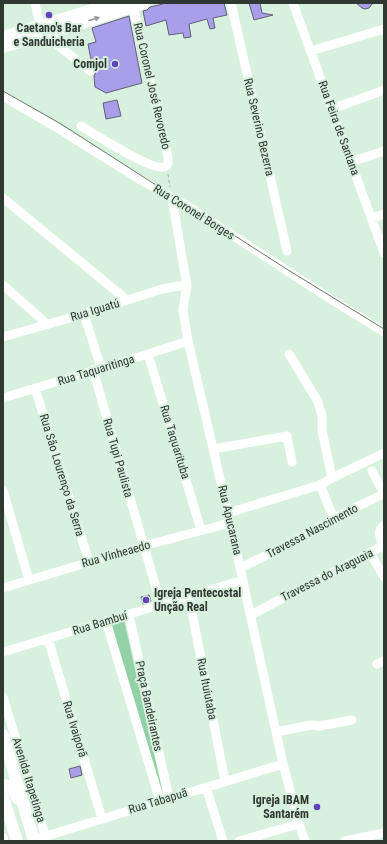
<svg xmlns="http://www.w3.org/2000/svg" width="387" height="844" viewBox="0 0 387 844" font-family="'Roboto Condensed',sans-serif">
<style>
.green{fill:#92d0a5}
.building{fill:#a99ee9;stroke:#625f75}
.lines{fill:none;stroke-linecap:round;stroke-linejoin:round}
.path{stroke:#9db0a2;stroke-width:1;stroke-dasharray:3 3;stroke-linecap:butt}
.minor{stroke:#fff;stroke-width:9}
.major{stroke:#fff;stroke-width:12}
.tram{stroke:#69786d;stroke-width:1}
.oneway{fill:#979c98}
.poi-dot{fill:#6343bc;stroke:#d8f0de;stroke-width:1.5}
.labels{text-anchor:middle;stroke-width:4;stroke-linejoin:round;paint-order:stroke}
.poi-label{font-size:12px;font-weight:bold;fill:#2f3831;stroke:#d8f0de;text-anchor:end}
.street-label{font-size:12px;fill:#2f3831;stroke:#d8f0de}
</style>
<rect width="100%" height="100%" fill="#d8f0de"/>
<!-- green -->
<path class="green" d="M124,620l39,174 -53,-170z"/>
<!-- building -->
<path class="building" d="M163,3h61l3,12 -14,3 2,10 -5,1 -3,-10 -18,5 2,13 -7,1 -1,-5 -14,2 -3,-15 -20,6 -3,-15 4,-1 3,-3 13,-3z
M249,3h11l2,10 11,2 -19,5z
M356,3h17l-4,5 -4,1 -3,-1z
M129,16l13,67 -36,10 -11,-6 -1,-11 2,-4v-3l-4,-4 -4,-21 8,-2 -4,-14z
M117,100l4,16 -15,3 -3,-16z
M149,595l2,6 -8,3 -2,-7z
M80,766l2,9 -11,3 -2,-9z"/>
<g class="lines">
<!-- path -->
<path class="path" d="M168,174l2,13"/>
<!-- minor -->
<path class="minor" d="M35,3l5,23
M231,3l56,248
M293,3l91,250
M45,35l45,36
M311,51l73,-22
M3,96l51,30 85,53 50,28 143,93 52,32
M332,109l52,-19
M81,126c14,8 70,45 83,41 5,-1 4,-6 4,-10l-35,-150
M351,162l33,-11
M3,198l124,102
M172,198l15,88 -3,16 -1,8 5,31 40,172 55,251 16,60 6,17
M372,218l12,-4
M3,285l44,39
M84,314l17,54
M3,337l81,-23 78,-25 17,-3h8
M148,354l53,176
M289,354l28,46 5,15v15l10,48
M93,370l68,235
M35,388l54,174
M3,398l145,-44 40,-13
M213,449l74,-13 5,26
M372,471l12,23
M320,485l14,34
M3,490l26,90
M228,513l59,-18 33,-10 12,-7 52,-25
M370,553l14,24
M240,568l35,-17 77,-42 32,-15
M3,588l140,-42 87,-23
M189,597l36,184
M129,615l40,183
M251,615l130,-68c3,-9 -7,-13 3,-22
M106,621l54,180
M48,639l54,180
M3,652l240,-72
M377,664l7,-3
M3,697l44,144
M276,732l35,-7 8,1 33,-6
M206,787l17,54
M3,837l1,4
M33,840l250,-76
M239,841l60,-17
M345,841l39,-8"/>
<!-- major -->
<path class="major" d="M3,37l112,-34
M3,47l42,-12 99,-32
M3,735l31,106
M3,785c9,1 11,5 14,13
M3,797l14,44"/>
<!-- tram -->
<path class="tram" d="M3,91l58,33 224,144 99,61"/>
</g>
<!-- one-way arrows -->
<defs><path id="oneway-solid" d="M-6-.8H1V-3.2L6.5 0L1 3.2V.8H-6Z"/></defs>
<use class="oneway" href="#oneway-solid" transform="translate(94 19) rotate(-18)"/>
<!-- markers -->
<g class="poi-dot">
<circle cx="49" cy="15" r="4"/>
<circle cx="115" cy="64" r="4"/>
<circle cx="146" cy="600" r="4"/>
<circle cx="317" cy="807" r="4"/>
</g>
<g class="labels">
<!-- poi labels -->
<g class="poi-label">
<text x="49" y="32" text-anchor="middle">Caetano's Bar<tspan x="49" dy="14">e Sanduicheria</tspan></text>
<text x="107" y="68">Comjol</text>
<text x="154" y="597" text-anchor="start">Igreja Pentecostal<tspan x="154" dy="14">Unção Real</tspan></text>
<text x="309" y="804">Igreja IBAM<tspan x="309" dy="14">Santarém</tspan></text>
</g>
<!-- street labels -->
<g class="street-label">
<text transform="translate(152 86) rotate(77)" y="4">Rua Coronel José Revoredo</text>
<text transform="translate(259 127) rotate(77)" y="4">Rua Severino Bezerra</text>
<text transform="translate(339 128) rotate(70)" y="4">Rua Feira de Santana</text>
<text transform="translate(194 212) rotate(32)" y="4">Rua Coronel Borges</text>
<text transform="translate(95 310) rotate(-17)" y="4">Rua Iguatú</text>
<text transform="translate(96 370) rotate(-17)" y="4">Rua Taquaritinga</text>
<text transform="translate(175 442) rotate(73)" y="4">Rua Taquarituba</text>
<text transform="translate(118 458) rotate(74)" y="4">Rua Tupi Paulista</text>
<text transform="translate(62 475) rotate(73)" y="4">Rua São Lourenço da Serra</text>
<text transform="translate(230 520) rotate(77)" y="4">Rua Apucarana</text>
<text transform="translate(312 531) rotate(-28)" y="4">Travessa Nascimento</text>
<text transform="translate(116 554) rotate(-16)" y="4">Rua Vinheaedo</text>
<text transform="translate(327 575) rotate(-27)" y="4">Travessa do Araguaia</text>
<text transform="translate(100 623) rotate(-17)" y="4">Rua Bambuí</text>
<text transform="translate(207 689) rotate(79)" y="4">Rua Ituiutaba</text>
<text transform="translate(149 706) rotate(78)" y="4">Praça Bandeirantes</text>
<text transform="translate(75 729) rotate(73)" y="4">Rua Ivaiporã</text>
<text transform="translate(29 780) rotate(73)" y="4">Avenida Itapetinga</text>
<text transform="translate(158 801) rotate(-17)" y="4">Rua Tabapuã</text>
</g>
</g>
<!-- border -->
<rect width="387" height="844" fill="none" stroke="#2f3831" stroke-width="8"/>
</svg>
